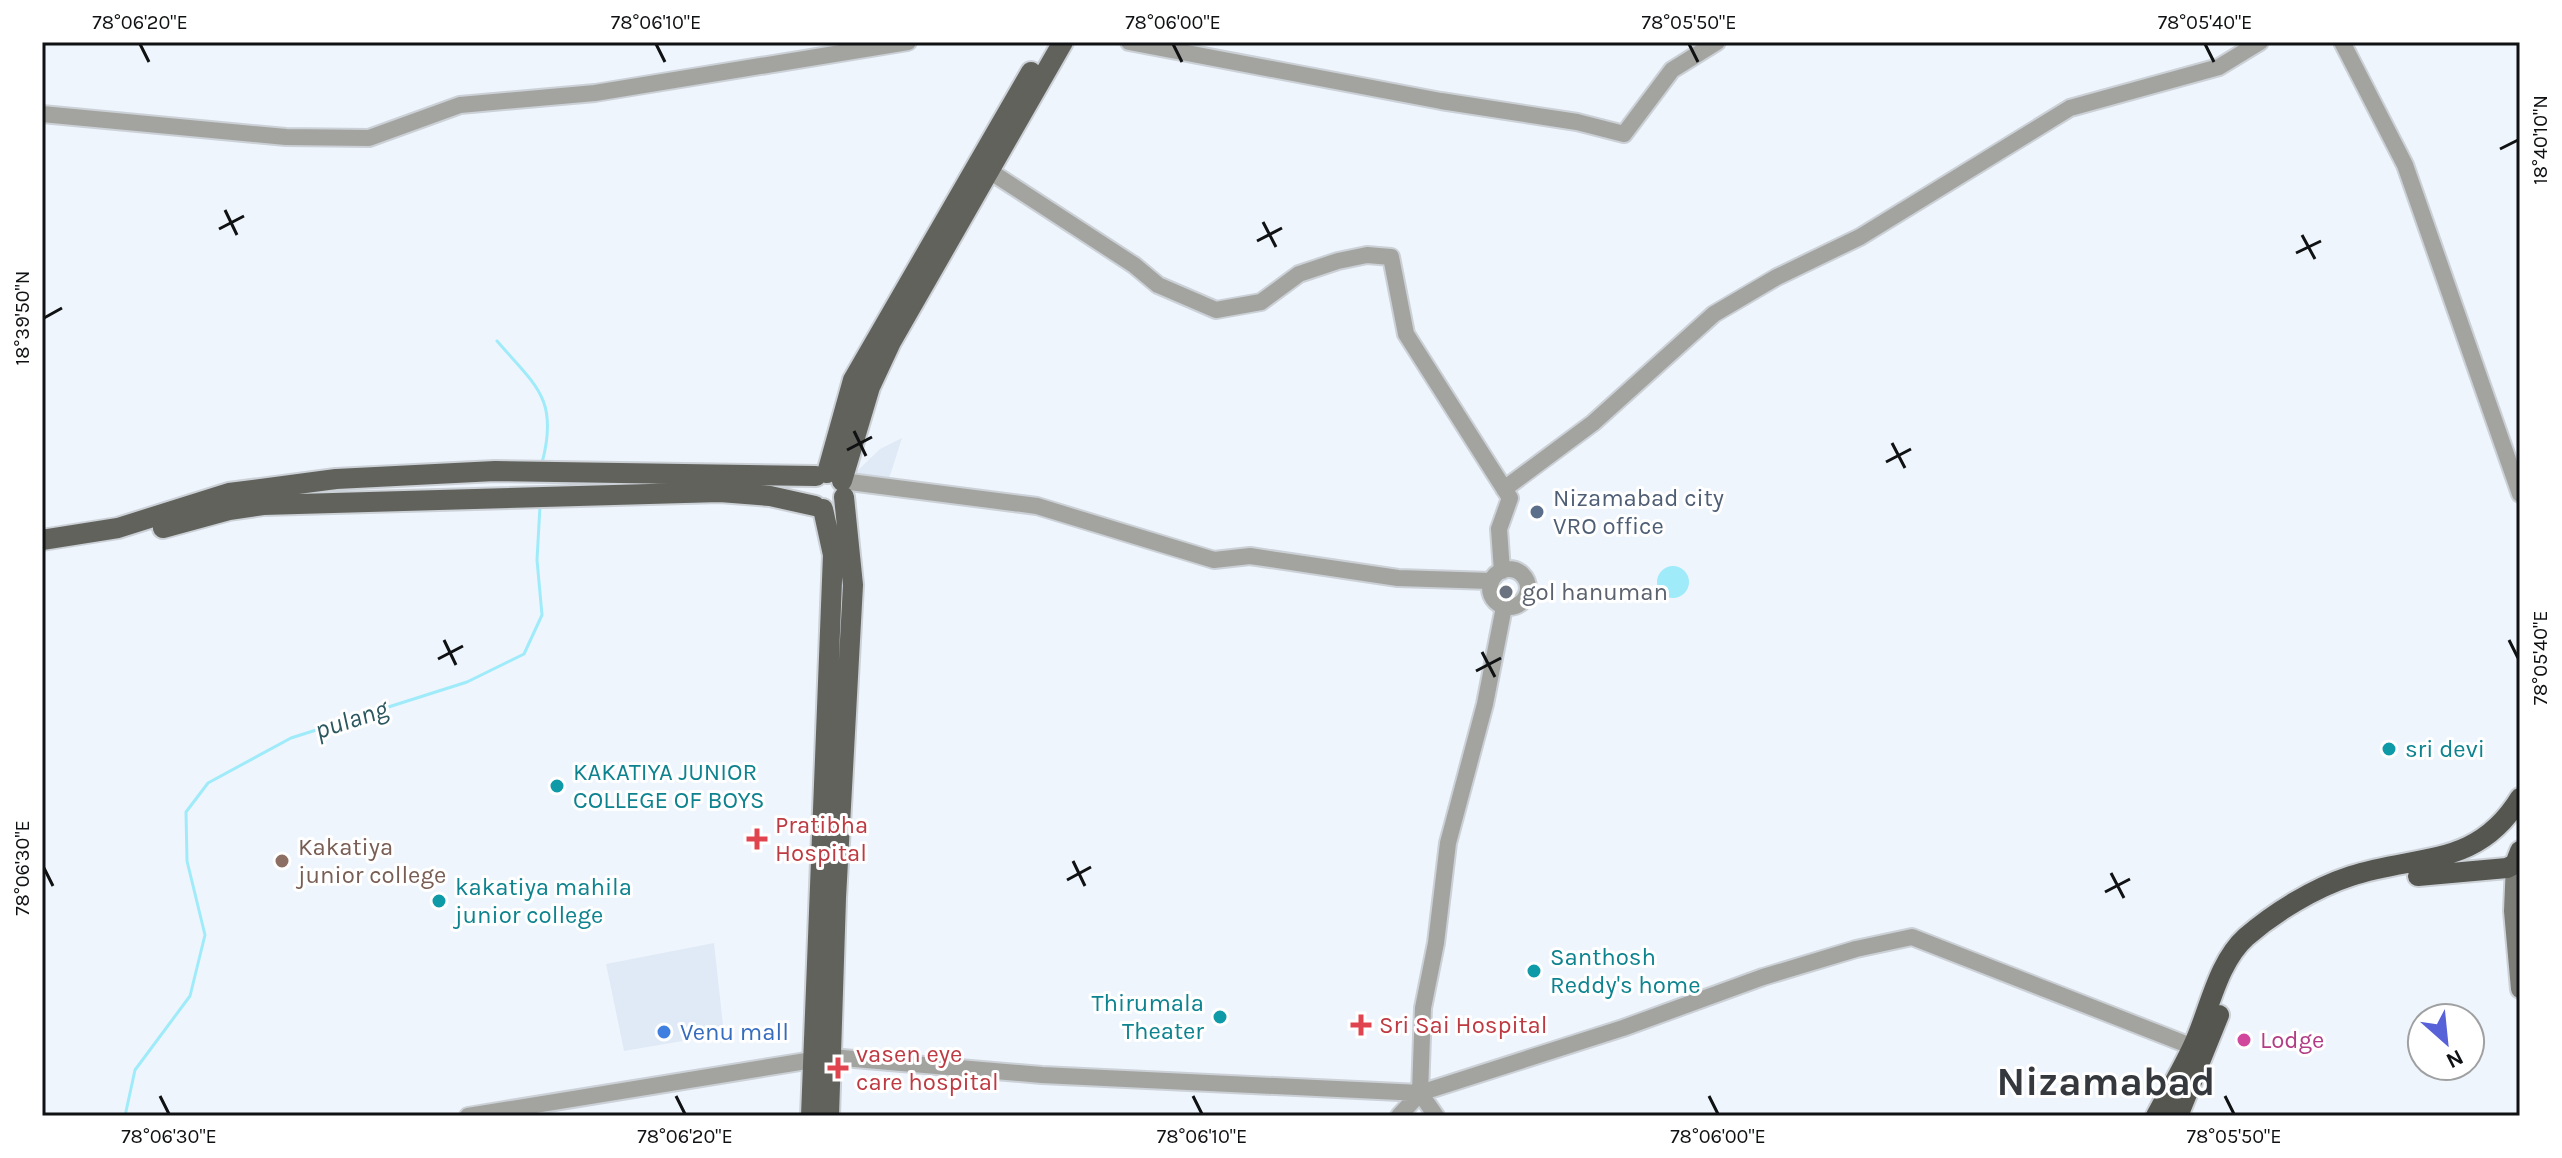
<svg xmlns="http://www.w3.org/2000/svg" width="2562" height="1158" viewBox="0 0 2562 1158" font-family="Karla,sans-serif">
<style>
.built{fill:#e0eaf7}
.water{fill:#9febfa}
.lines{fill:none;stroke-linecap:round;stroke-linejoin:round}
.stream{stroke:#9febfa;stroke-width:3}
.tertiary-casing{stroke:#cbd1d7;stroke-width:20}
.secondary-casing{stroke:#cbd1d7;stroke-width:22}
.primary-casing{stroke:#cbd1d7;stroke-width:24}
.trunk-casing{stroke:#cbd1d7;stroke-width:24}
.tertiary{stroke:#a3a4a0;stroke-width:16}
.secondary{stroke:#7d7d78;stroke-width:18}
.primary{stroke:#61625c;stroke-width:20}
.trunk{stroke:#565650;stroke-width:20}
.ticks{fill:none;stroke:#0f1113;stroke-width:3}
.service-dot{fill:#5c6f8a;stroke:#fff;stroke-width:3}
.worship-dot{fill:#6b7280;stroke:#fff;stroke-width:3}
.culture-dot{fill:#0f9aa8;stroke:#fff;stroke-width:3}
.health-dot{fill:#e0444e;stroke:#fff;stroke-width:3}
.education-dot{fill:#8d6e63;stroke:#fff;stroke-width:3}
.shop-dot{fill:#3f7fe0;stroke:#fff;stroke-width:3}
.hotel-dot{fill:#d1479c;stroke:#fff;stroke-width:3}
.labels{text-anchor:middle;stroke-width:6;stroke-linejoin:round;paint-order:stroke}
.service-label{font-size:24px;fill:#4e5e75;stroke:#fff;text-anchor:start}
.worship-label{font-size:24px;fill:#5b616d;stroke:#fff;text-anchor:start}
.culture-label{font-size:24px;fill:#0d838f;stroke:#fff;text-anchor:start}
.health-label{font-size:24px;fill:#be3a42;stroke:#fff;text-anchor:start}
.education-label{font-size:24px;fill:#785e54;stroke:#fff;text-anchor:start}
.shop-label{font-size:24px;fill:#366cbe;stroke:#fff;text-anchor:start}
.hotel-label{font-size:24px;fill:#b23c85;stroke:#fff;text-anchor:start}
.water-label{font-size:26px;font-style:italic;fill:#2b575f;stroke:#fff}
.town-label{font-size:40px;font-weight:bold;fill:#35393e;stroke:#fff}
.neatline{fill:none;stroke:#0f1113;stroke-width:3}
.ticks-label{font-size:20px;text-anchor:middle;fill:#0f1113}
</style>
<rect width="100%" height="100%" fill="#eff5fc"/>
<!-- built -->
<path class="built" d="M902,438l-14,44 -35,-7 27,-26z
M714,943l10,91 -100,17 -18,-87z"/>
<!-- water -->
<path class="water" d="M1657 582a16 16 0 1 1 32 0a16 16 0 1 1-32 0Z"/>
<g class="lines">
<!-- stream -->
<path class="stream" d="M497,341c39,45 62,58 45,122
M125,1116l10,-46 55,-74 15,-61 -18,-74 -1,-49 22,-29 83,-45 176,-56 57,-28 18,-39 -5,-55 3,-54"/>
<defs>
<path id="tertiary" d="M1129,42l312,59 136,21 47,12 48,-64 45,-28
M2342,42l63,123 115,329
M42,114l244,23 83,1 91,-33 135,-12 313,-51
M991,172l143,93 24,20 58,25 45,-8 38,-28 39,-13 29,-6 24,2 15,77 104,164 -11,31 3,42
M842,481l195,25 177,54 36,-4 148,22 93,3
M1504,489l89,-66 121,-109 63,-37 83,-40 210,-129 149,-41 41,-25
M1490 588a19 19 0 1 1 38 0a19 19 0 1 1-38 0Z
M468,1116l363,-59 211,18 378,18 203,-65 140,-51 93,-28 56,-12 289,113
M1399,1116l21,-23
M1436,1116l-16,-23 3,-85 13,-65 12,-100 37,-139 19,-97"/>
<path id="secondary" d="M2515,864l-2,47 7,78"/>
<path id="primary" d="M827,473l26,-93 178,-308
M842,481l28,-94 21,-45 172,-300
M163,528l66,-18 34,-5 457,-13 50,4 45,10
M42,540l76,-12 111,-35 107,-14 159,-8 321,5
M811,1116l22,-561 -10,-46
M829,1116l7,-218 17,-313 -9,-88"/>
<path id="trunk" d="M2418,876l89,-8 8,-4 5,-13
M2156,1116c12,-23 26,-46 37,-70 16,-34 24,-83 53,-109 29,-25 68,-49 105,-61 68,-22 126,-8 169,-78
M2178,1116l41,-101"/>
</defs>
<!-- tertiary casing -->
<use href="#tertiary" class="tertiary-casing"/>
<!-- secondary casing -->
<use href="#secondary" class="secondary-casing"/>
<!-- primary casing -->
<use href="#primary" class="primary-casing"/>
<!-- trunk casing -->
<use href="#trunk" class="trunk-casing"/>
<!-- tertiary -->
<use href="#tertiary" class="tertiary"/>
<!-- secondary -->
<use href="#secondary" class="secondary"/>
<!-- primary -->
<use href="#primary" class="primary"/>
<!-- trunk -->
<use href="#trunk" class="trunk"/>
</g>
<!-- ticks -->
<path class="ticks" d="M140,44l9,18M656,44l9,18M1173,44l9,18M1689,44l9,18M2205,44l9,18M2500,149l18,-9M225,210l12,25M1263,222l13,25M219,229l25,-13M2302,235l13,24M1257,241l25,-13M2296,253l25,-12M44,318l18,-10M854,431l12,25M1892,443l13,25M847,450l25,-13M1886,462l25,-13M444,640l12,25M2509,640l9,18M1482,652l13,25M438,659l25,-13M1476,671l25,-13M1073,861l12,25M44,868l9,18M2111,873l13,25M1067,880l24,-13M2105,892l25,-13M160,1096l9,18M676,1096l9,18M1193,1096l9,18M1709,1096l9,18M2225,1096l9,18"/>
<!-- markers -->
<circle class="service-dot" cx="1537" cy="512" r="8"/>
<circle class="worship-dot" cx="1506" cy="592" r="8"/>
<g class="culture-dot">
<circle cx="2389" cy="749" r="8"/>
<circle cx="557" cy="786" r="8"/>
<circle cx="439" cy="901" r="8"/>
<circle cx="1534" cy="971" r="8"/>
<circle cx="1220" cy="1017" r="8"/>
</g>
<g class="health-dot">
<path d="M753 827h8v8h8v8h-8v8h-8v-8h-8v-8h8z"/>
<path d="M1357 1013h8v8h8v8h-8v8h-8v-8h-8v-8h8z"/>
<path d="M834 1056h8v8h8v8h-8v8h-8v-8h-8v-8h8z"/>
</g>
<circle class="education-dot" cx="282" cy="861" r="8"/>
<circle class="shop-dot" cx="664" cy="1032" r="8"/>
<circle class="hotel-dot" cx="2244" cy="1040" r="8"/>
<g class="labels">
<!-- service labels -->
<g class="service-label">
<text x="1553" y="506">Nizamabad city<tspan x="1553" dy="28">VRO office</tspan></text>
</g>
<!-- worship labels -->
<g class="worship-label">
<text x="1522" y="600">gol hanuman</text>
</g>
<!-- culture labels -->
<g class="culture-label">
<text x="2405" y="757">sri devi</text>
<text x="573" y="780">KAKATIYA JUNIOR<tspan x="573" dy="28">COLLEGE OF BOYS</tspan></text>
<text x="455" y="895">kakatiya mahila<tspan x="455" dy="28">junior college</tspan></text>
<text x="1550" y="965">Santhosh<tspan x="1550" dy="28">Reddy's home</tspan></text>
<text x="1204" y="1011" text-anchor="end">Thirumala<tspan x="1204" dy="28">Theater</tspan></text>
</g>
<!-- health labels -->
<g class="health-label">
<text x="775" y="833">Pratibha<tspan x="775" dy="28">Hospital</tspan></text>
<text x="1379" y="1033">Sri Sai Hospital</text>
<text x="856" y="1062">vasen eye<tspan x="856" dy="28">care hospital</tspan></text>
</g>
<!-- education labels -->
<g class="education-label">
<text x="298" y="855">Kakatiya<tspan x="298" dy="28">junior college</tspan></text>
</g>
<!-- shop labels -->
<g class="shop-label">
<text x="680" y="1040">Venu mall</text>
</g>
<!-- hotel labels -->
<g class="hotel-label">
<text x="2260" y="1048">Lodge</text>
</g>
<!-- water labels -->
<g class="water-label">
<text transform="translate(351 719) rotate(-18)" y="9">pulang</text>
</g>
<!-- town labels -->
<g class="town-label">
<text x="2106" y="1095">Nizamabad</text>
</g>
</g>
<!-- border -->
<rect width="2562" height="1158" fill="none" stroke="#ffffff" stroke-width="88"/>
<!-- north arrow -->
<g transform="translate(2446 1042) rotate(153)"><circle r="38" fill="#ffffff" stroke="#9fa0a1" stroke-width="2"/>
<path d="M0-6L14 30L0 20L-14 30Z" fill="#5761d8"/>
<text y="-12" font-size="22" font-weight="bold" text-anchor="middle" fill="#0f1113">N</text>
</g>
<rect x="44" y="44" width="2474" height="1070" class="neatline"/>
<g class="ticks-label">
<text x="140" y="29">78°06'20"E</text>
<text x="656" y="29">78°06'10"E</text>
<text x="1173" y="29">78°06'00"E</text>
<text x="1689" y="29">78°05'50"E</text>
<text x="2205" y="29">78°05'40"E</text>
<text transform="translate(2540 140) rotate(-90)" y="7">18°40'10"N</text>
<text transform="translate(22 318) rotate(-90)" y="7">18°39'50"N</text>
<text transform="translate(2540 658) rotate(-90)" y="7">78°05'40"E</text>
<text transform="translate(22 868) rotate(-90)" y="7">78°06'30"E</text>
<text x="169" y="1143">78°06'30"E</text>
<text x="685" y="1143">78°06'20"E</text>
<text x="1202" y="1143">78°06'10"E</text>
<text x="1718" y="1143">78°06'00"E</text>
<text x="2234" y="1143">78°05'50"E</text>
</g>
</svg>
